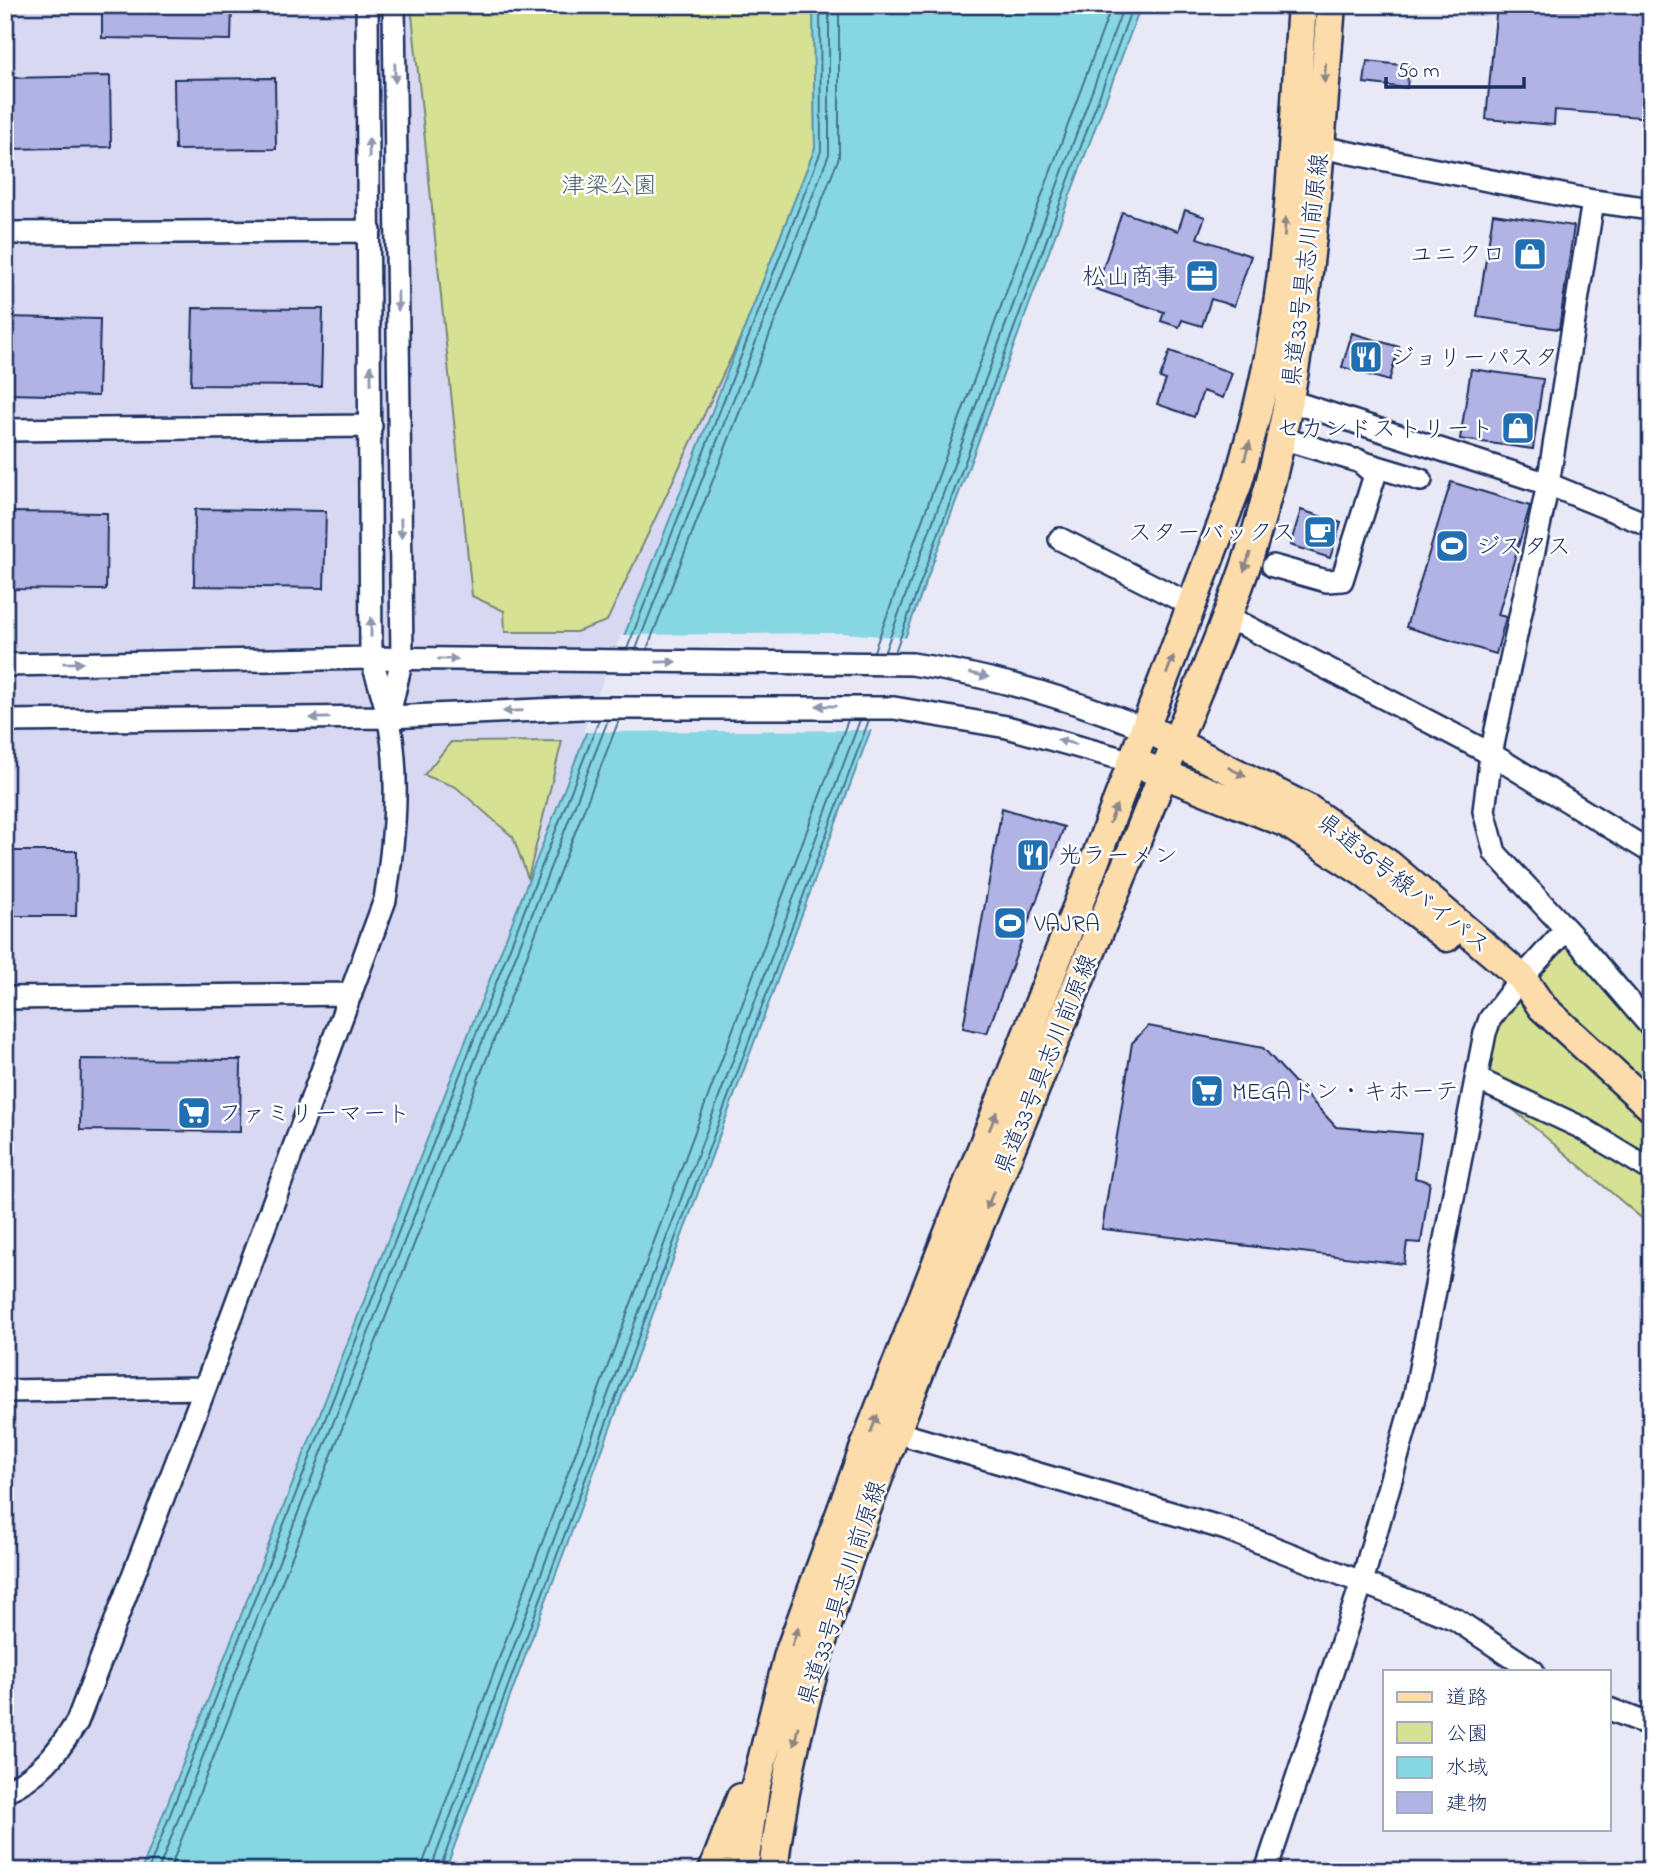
<svg xmlns="http://www.w3.org/2000/svg" width="1656" height="1876" viewBox="0 0 1656 1876" font-family="'Indie Flower','Klee One',sans-serif">
<style>
.built{fill:#d8d8f2}
.green{fill:#d6e194;stroke:#788879;stroke-width:2}
.water{fill:#87d7e2;stroke:#5c94ad;stroke-width:2}
.pier{fill:#e8e8f7}
.lines{fill:none;stroke-linecap:round;stroke-linejoin:round}
.shore{stroke:#467293;stroke-width:2}
.building{fill:#b2b3e5;stroke:#1b2f5e;stroke-width:2}
.minor-casing{stroke:#1b2f5e;stroke-width:26}
.major-casing{stroke:#1b2f5e;stroke-width:33}
.minor{stroke:#fff;stroke-width:21}
.major{stroke:#fddcac;stroke-width:28}
.oneway{fill:#8d97ae}
.oneway2{fill:#8c8685}
.labels{text-anchor:middle;stroke-width:5;stroke-linejoin:round;paint-order:stroke}
.park-label{font-size:24px;fill:#4a5c6c;stroke:#fff}
.poi-label{font-size:24px;fill:#1b2f5e;stroke:#fff;text-anchor:start}
.street-label{font-size:24px;fill:#1b2f5e;stroke:#fff}
</style>
<rect width="100%" height="100%" fill="#e8e8f7"/>
<filter id="ink" filterUnits="userSpaceOnUse"><feTurbulence type="fractalNoise" baseFrequency=".0143" numOctaves="2"/><feDisplacementMap in="SourceGraphic" scale="14" xChannelSelector="R" yChannelSelector="G"/><feConvolveMatrix kernelMatrix="1 2 1 2 8 2 1 2 1" color-interpolation-filters="sRGB"/></filter>
<g filter="url(#ink)">
<!-- built -->
<path class="built" d="M5,5h806l4,143 -674,1723h-136z"/>
<!-- green -->
<path class="green" d="M411,5h402l2,143 -72,184 -136,289 -31,11h-71l-1,-21 -32,-15z
M562,741l-34,137 -15,-41 -57,-50 -32,-12 27,-33z
M1566,929l85,83v214l-174,-147 24,-98z"/>
<!-- water -->
<path class="water" d="M813,5h328l-696,1866h-304l674,-1723z"/>
<!-- pier -->
<path class="pier" d="M841,633l70,5 -35,92 -293,2 38,-97z"/>
<g class="lines">
<!-- shore -->
<path class="shore" d="M627,649l194,-498 -1,-146
M636,649l193,-495v-149
M647,649l192,-492v-152
M874,651l238,-646
M885,651l239,-646
M895,652l238,-647
M148,1871l451,-1151
M158,1871l450,-1151
M169,1871l450,-1151
M420,1871l428,-1151
M430,1871l430,-1151
M439,1871l430,-1151"/>
</g>
<!-- building -->
<path class="building" d="M102,5h130l-1,35 -129,-2z
M1497,5h154v113l-96,-8 -1,15 -68,-6z
M1367,61l42,5 -2,22 -43,-5z
M110,76l1,71 -101,2 -1,-71z
M275,78l1,71 -101,1 -1,-71z
M1185,210l20,7 -8,21 54,18 -17,50 -23,-7 -9,27 -20,-6 -3,7 -18,-6 3,-9 -68,-23 26,-77 56,19z
M1493,214l81,12 -15,103 -82,-12z
M193,308l130,1 -2,77 -130,-1z
M5,317l95,2 -2,77 -93,-2z
M1352,333l47,14 -10,34 -47,-14z
M1170,351l62,22 -9,25 -20,-7 -9,26 -37,-13 9,-24 -6,-2z
M1471,369l72,10 -10,70 -73,-10z
M1451,482l79,24 -32,109 8,2 -10,37 -90,-27z
M195,509l131,2 -2,77 -130,-2z
M1301,510l40,13 -11,35 -40,-13z
M5,512l102,1 -1,77 -101,-1z
M1002,808l62,19 -77,206 -24,-5z
M5,851h72l-1,65h-71z
M1148,1026l115,22 73,79 85,7 -6,44 15,4 -9,61 -14,-1 -3,22 -302,-35 30,-186z
M81,1059l160,1 -1,72 -160,-2z"/>
<g class="lines">
<defs>
<path id="minor" d="M1320,147l273,54 58,8
M1593,201l-45,283 -57,270 -7,57 11,42 83,89 73,85
M5,233l365,-2
M1290,401l258,83 103,42
M5,430l366,-4
M1281,438l140,42
M1060,539l133,67
M1273,566l53,15 16,-1 33,-105 -17,-15
M1226,620l18,5 247,129 160,98
M5,665l366,-7 541,6c81,12 157,34 234,65
M389,715l13,-57 -8,-653
M5,721l384,-4 192,-9h313l113,19 126,35
M1522,978l44,-49
M5,998l346,-4
M1477,1079l103,48 71,43
M5,1391l200,-3
M895,1432l331,97 229,90 78,52
M1609,1709l42,16
M5,1791c34,-14 53,-39 72,-69l128,-334 180,-488c9,-58 16,-125 3,-184 -4,-19 -11,-39 -17,-58l-4,-653
M1266,1871l96,-289 53,-188 70,-361 5,-14 22,-29"/>
<path id="major" d="M1158,734l150,75 80,55 134,114 20,29 109,100
M1146,767l141,56 76,49 84,65
M713,1871l28,-73
M743,1871l12,-82 34,-135 84,-229 207,-525 157,-415c14,-48 27,-96 35,-145 20,-110 22,-224 30,-335
M773,1871c22,-191 94,-369 165,-545 72,-176 145,-352 216,-529 31,-79 67,-157 94,-238 60,-179 68,-367 83,-554"/>
</defs>
<!-- minor casing -->
<use href="#minor" class="minor-casing"/>
<!-- major casing -->
<use href="#major" class="major-casing"/>
<!-- minor -->
<use href="#minor" class="minor"/>
<!-- major -->
<use href="#major" class="major"/>
</g>
<!-- one-way arrows -->
<defs><path id="oneway-solid" d="M-6-.8H1V-3.2L6.5 0L1 3.2V.8H-6Z" transform="scale(1.75)"/></defs>
<g class="oneway">
<use href="#oneway-solid" transform="translate(395 73) rotate(89)"/>
<use href="#oneway-solid" transform="translate(369 148) rotate(-91)"/>
<use href="#oneway-solid" transform="translate(398 301) rotate(89)"/>
<use href="#oneway-solid" transform="translate(371 375) rotate(-90)"/>
<use href="#oneway-solid" transform="translate(401 528) rotate(89)"/>
<use href="#oneway-solid" transform="translate(371 627) rotate(-90)"/>
<use href="#oneway-solid" transform="translate(448 659) rotate(1)"/>
<use href="#oneway-solid" transform="translate(666 662) rotate(-1)"/>
<use href="#oneway-solid" transform="translate(73 663) rotate(-1)"/>
<use href="#oneway-solid" transform="translate(979 675) rotate(13)"/>
<use href="#oneway-solid" transform="translate(826 706) rotate(-179)"/>
<use href="#oneway-solid" transform="translate(513 711) rotate(178)"/>
<use href="#oneway-solid" transform="translate(320 718) rotate(179)"/>
<use href="#oneway-solid" transform="translate(1067 742) rotate(-166)"/>
</g>
<g class="oneway2">
<use href="#oneway-solid" transform="translate(1325 73) rotate(94)"/>
<use href="#oneway-solid" transform="translate(1285 227) rotate(-86)"/>
<use href="#oneway-solid" transform="translate(1247 451) rotate(-74)"/>
<use href="#oneway-solid" transform="translate(1247 562) rotate(109)"/>
<use href="#oneway-solid" transform="translate(1170 665) rotate(-69)"/>
<use href="#oneway-solid" transform="translate(1237 772) rotate(27)"/>
<use href="#oneway-solid" transform="translate(1113 814) rotate(-69)"/>
<use href="#oneway-solid" transform="translate(993 1121) rotate(-68)"/>
<use href="#oneway-solid" transform="translate(990 1200) rotate(112)"/>
<use href="#oneway-solid" transform="translate(874 1424) rotate(-69)"/>
<use href="#oneway-solid" transform="translate(795 1637) rotate(-70)"/>
<use href="#oneway-solid" transform="translate(796 1736) rotate(102)"/>
</g>
</g>
<!-- icons -->
<defs>
<symbol id="shop-square" viewBox="-11 -11 22 22"><rect x="-9" y="-9" width="18" height="18" rx="4" fill="#1f6fb2" stroke="#fff"/><path d="M-5-2.5h2.3a2.7 3.5 0 0 1 5.4 0H5L5.5 6h-11ZM-1.5-2.5h3a1.5 2.3 0 0 0-3 0Z" fill="#fff"/></symbol>
<symbol id="office-square" viewBox="-11 -11 22 22"><rect x="-9" y="-9" width="18" height="18" rx="4" fill="#1f6fb2" stroke="#fff"/><path d="M-6-3h4V-5.5h4V-3h4V5H-6ZM-1-4.5V-3h2v-1.5ZM-6 0V1H6V0Z" fill="#fff"/></symbol>
<symbol id="restaurant-square" viewBox="-11 -11 22 22"><rect x="-9" y="-9" width="18" height="18" rx="4" fill="#1f6fb2" stroke="#fff"/><path d="M-5-6h1v4h1v-4h1v4h1v-4h1v5L-1.5 .5V6h-2V.5L-5-1ZM5-6V6H3V1.5H1.5Q1.5-4 5-6Z" fill="#fff"/></symbol>
<symbol id="cafe-square" viewBox="-11 -11 22 22"><rect x="-9" y="-9" width="18" height="18" rx="4" fill="#1f6fb2" stroke="#fff"/><path d="M-5.5-4.5H6V0H3Q3 3.5 0 3.5H-2.5Q-5.5 3.5-5.5 0ZM3-3.2v2h1.7v-2ZM-6 4.5H4V6H-6Z" fill="#fff"/></symbol>
<symbol id="stadium-square" viewBox="-11 -11 22 22"><rect x="-9" y="-9" width="18" height="18" rx="4" fill="#1f6fb2" stroke="#fff"/><path d="M0-5a6.5 5 0 1 0 0 10a6.5 5 0 1 0 0-10ZM-3.5-1.8h7v3.6h-7Z" fill="#fff"/></symbol>
<symbol id="supermarket-square" viewBox="-11 -11 22 22"><rect x="-9" y="-9" width="18" height="18" rx="4" fill="#1f6fb2" stroke="#fff"/><path d="M-6-5.5h2.5l.6 2H6L4.5 2H-2.5L-4.4-4H-6ZM-1.5 3.2a1.3 1.3 0 1 0 .1 0ZM3 3.2a1.3 1.3 0 1 0 .1 0Z" fill="#fff"/></symbol>
</defs>
<g fill-rule="evenodd">
<use href="#shop-square" x="1511" y="235" width="38" height="38"/>
<use href="#office-square" x="1183" y="257" width="38" height="38"/>
<use href="#restaurant-square" x="1347" y="338" width="38" height="38"/>
<use href="#shop-square" x="1499" y="409" width="38" height="38"/>
<use href="#cafe-square" x="1301" y="513" width="38" height="38"/>
<use href="#stadium-square" x="1433" y="527" width="38" height="38"/>
<use href="#restaurant-square" x="1014" y="836" width="38" height="38"/>
<use href="#stadium-square" x="991" y="904" width="38" height="38"/>
<use href="#supermarket-square" x="1188" y="1072" width="38" height="38"/>
<use href="#supermarket-square" x="175" y="1094" width="38" height="38"/>
</g>
<g class="labels">
<!-- park labels -->
<g class="park-label">
<text x="609" y="193">津梁公園</text>
</g>
<!-- poi labels -->
<g class="poi-label">
<text x="1506" y="262" text-anchor="end">ユニクロ</text>
<text x="1178" y="284" text-anchor="end">松山商事</text>
<text x="1390" y="365">ジョリーパスタ</text>
<text x="1494" y="436" text-anchor="end">セカンドストリート</text>
<text x="1296" y="540" text-anchor="end">スターバックス</text>
<text x="1476" y="554">ジスタス</text>
<text x="1058" y="863">光ラーメン</text>
<text x="1034" y="931">VAJRA</text>
<text x="1232" y="1099">MEGAドン・キホーテ</text>
<text x="218" y="1121">ファミリーマート</text>
</g>
<!-- street labels -->
<g class="street-label">
<text transform="translate(1305 270) rotate(-83)" y="8">県道33号具志川前原線</text>
<text transform="translate(1404 883) rotate(38)" y="8">県道36号線バイパス</text>
<text transform="translate(1045 1064) rotate(-68)" y="8">県道33号具志川前原線</text>
<text transform="translate(841 1593) rotate(-72)" y="8">県道33号具志川前原線</text>
</g>
</g>
<!-- margin -->
<rect width="1656" height="1876" fill="none" stroke="#fff" stroke-width="28"/>
<rect x="14" y="14" width="1628" height="1848" fill="none" stroke="#1b2f5e" stroke-width="2.5" filter="url(#ink)"/>
<!-- legend -->
<rect x="1383" y="1670" width="228" height="161" fill="#ffffff" stroke="#a4acbf" stroke-width="2"/>
<rect x="1397" y="1692" width="35" height="10" fill="#fddcac" stroke="#a4acbf" stroke-width="2"/>
<text x="1446" y="1704" font-size="21" fill="#1b2f5e">道路</text>
<rect x="1397" y="1722" width="35" height="21" fill="#d6e194" stroke="#a4acbf" stroke-width="2"/>
<text x="1446" y="1740" font-size="21" fill="#1b2f5e">公園</text>
<rect x="1397" y="1757" width="35" height="21" fill="#87d7e2" stroke="#a4acbf" stroke-width="2"/>
<text x="1446" y="1774" font-size="21" fill="#1b2f5e">水域</text>
<rect x="1397" y="1792" width="35" height="21" fill="#b2b3e5" stroke="#a4acbf" stroke-width="2"/>
<text x="1446" y="1810" font-size="21" fill="#1b2f5e">建物</text>
<!-- scale -->
<path d="M1386 77v10h138v-10" fill="none" stroke="#1b2f5e" stroke-width="3.5"/>
<text x="1397" y="77" font-size="21" fill="#1b2f5e" stroke="#ffffff" stroke-width="5" paint-order="stroke">50 m</text>
</svg>
